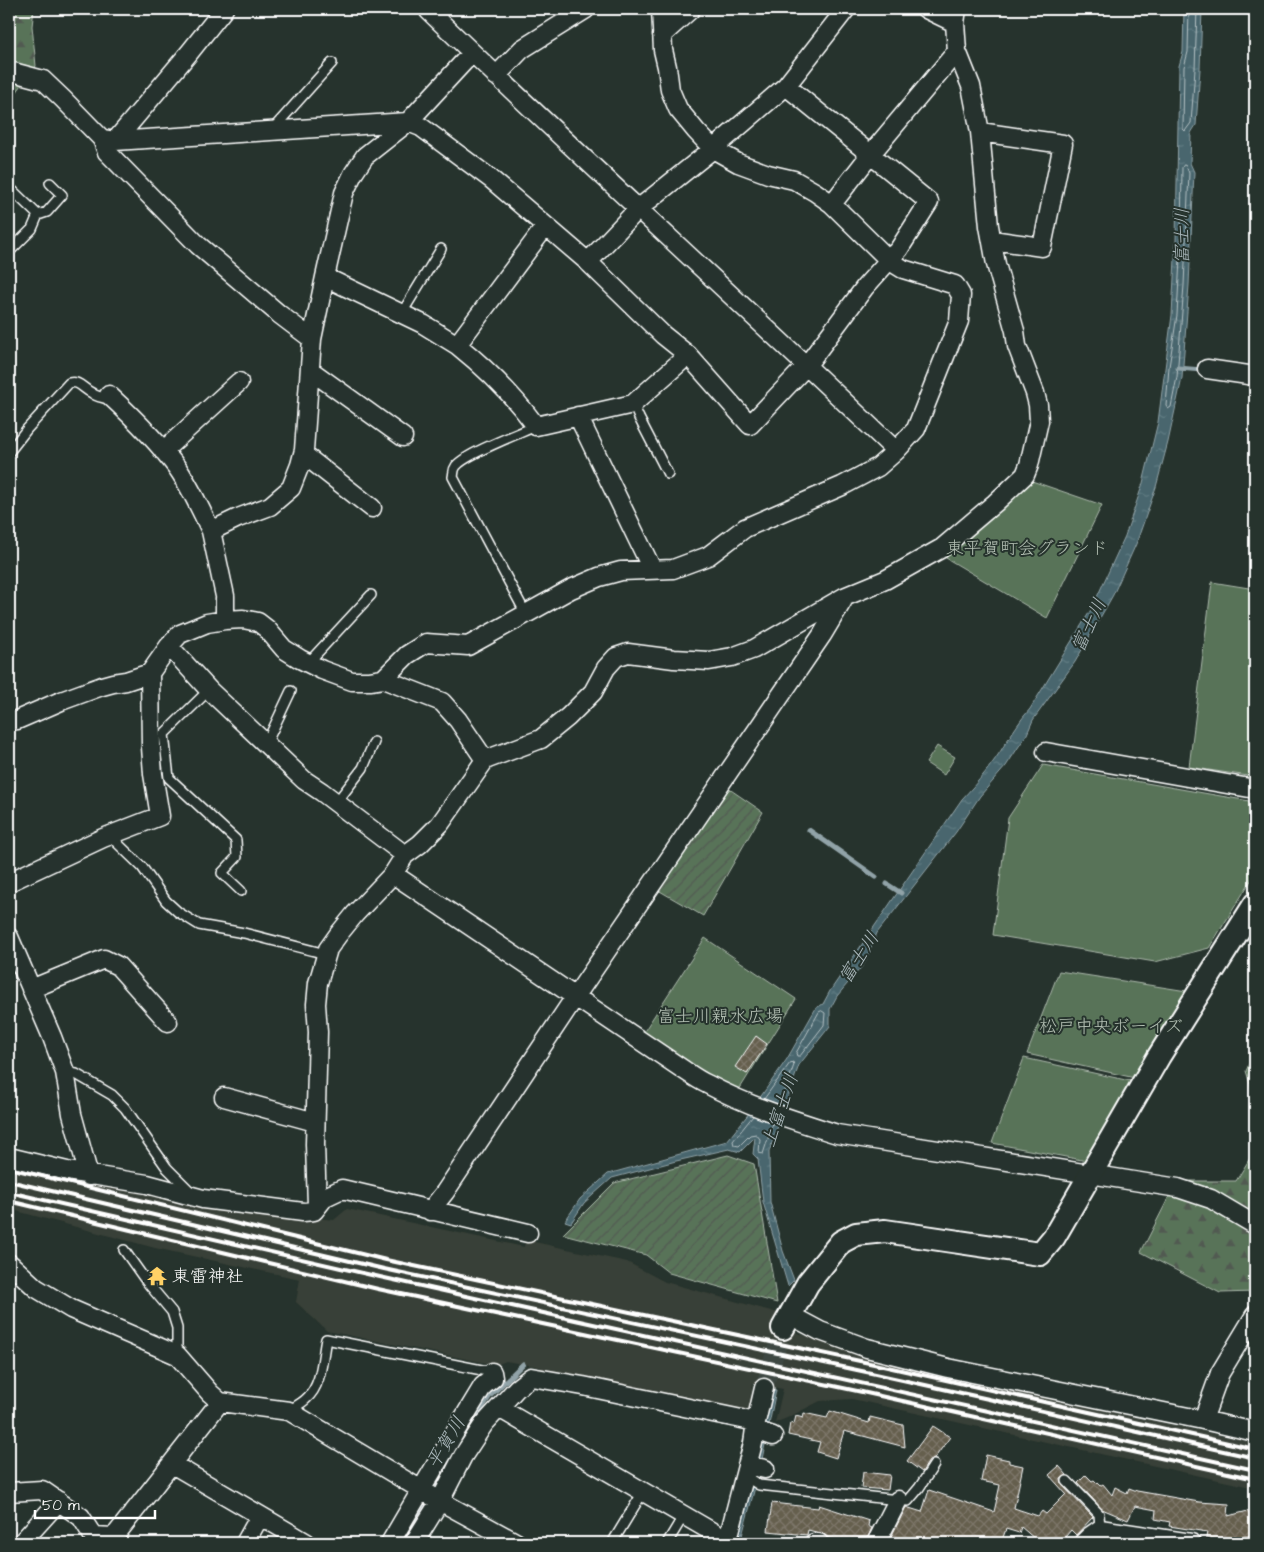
<svg xmlns="http://www.w3.org/2000/svg" width="1264" height="1552" viewBox="0 0 1264 1552" font-family="'Architects Daughter','Klee One',sans-serif">
<style>
.built{fill:#394037}
.green{fill:#597359;stroke:#acb9ac}
.forest{fill:url(#forest-firs);stroke:#acb9ac}
.garden{fill:url(#garden-furrows);stroke:#acb9ac}
.water{fill:url(#water-ripples);stroke:#91a3a8}
.lines{fill:none;stroke-linecap:round;stroke-linejoin:round}
.shore{stroke:#b6c2c5;stroke-width:1}
.stream{stroke:#91a3a8;stroke-width:5}
.building{fill:url(#building-cross-hatch);stroke:#fff}
.minor-tunnel{stroke:#3c4742;stroke-width:18;stroke-dasharray:18 9;stroke-linecap:butt}
.service-casing{stroke:#fff;stroke-width:12}
.minor-casing{stroke:#fff;stroke-width:21}
.tertiary-casing{stroke:#fff;stroke-width:26}
.service{stroke:#26332d;stroke-width:9}
.minor{stroke:#26332d;stroke-width:18}
.tertiary{stroke:#26332d;stroke-width:22}
.rail{stroke:#fff;stroke-width:4}
.labels{text-anchor:middle;stroke-width:4;stroke-linejoin:round;paint-order:stroke}
.park-label{font-size:18px;fill:#b4c0b4;stroke:#26332d}
.poi-label{font-size:18px;fill:#fff;stroke:#26332d;text-anchor:start}
.water-label{font-size:19px;font-style:italic;fill:#adbabe;stroke:#26332d}
</style>
<defs>
<pattern id="forest-firs" width="22" height="20" patternUnits="userSpaceOnUse" patternTransform="scale(1.25)"><rect width="22" height="20" fill="#597359"/><path d="M5 1l3.5 6h-7zM16 11l3.5 6h-7z" fill="#515a51"/></pattern>
<pattern id="garden-furrows" width="10" height="10" patternUnits="userSpaceOnUse" patternTransform="scale(1.25)"><rect width="10" height="10" fill="#597359"/><path d="M-1 1l2-2M0 10L10 0M9 11l2-2" fill="none" stroke="#515a51"/></pattern>
<pattern id="water-ripples" width="26" height="14" patternUnits="userSpaceOnUse" patternTransform="scale(1.25)"><rect width="26" height="14" fill="#48666e"/><path d="M2 4q2-2 4 0t4 0M15 11q2-2 4 0t4 0" fill="none" stroke="#637d84"/></pattern>
<pattern id="building-cross-hatch" width="8" height="8" patternUnits="userSpaceOnUse" patternTransform="scale(1.25)"><rect width="8" height="8" fill="#655e4e"/><path d="M0 0l8 8M0 8l8-8" fill="none" stroke="#7c7669"/></pattern>
</defs>
<rect width="100%" height="100%" fill="#26332d"/>
<filter id="ink" filterUnits="userSpaceOnUse"><feTurbulence type="fractalNoise" baseFrequency=".02" numOctaves="2"/><feDisplacementMap in="SourceGraphic" scale="10" xChannelSelector="R" yChannelSelector="G"/><feConvolveMatrix kernelMatrix="1 2 1 2 8 2 1 2 1" color-interpolation-filters="sRGB"/></filter>
<g filter="url(#ink)">
<!-- built -->
<path class="built" d="M9,1162l196,45 129,13 13,-11 177,38 1,-7 102,22 38,20 117,32 9,17 66,21 109,28 289,63v45l-403,-89 -32,2 -31,16 -14,6 8,-34 -30,-6 -4,29 -204,-37 -5,-8 -34,-6 -10,4 -169,-34 -31,-29 4,-23 -145,-31 -146,-39z"/>
<!-- green -->
<path class="green" d="M1026,479l76,26 -55,113 -106,-63 30,-19z
M1212,582l43,7v188l-66,-10z
M937,746l18,11 -11,18 -18,-12z
M1043,765l212,37v72l-46,74 -54,14 -162,-27 15,-117z
M705,938l91,61 -57,91 -26,-11 -70,-46z
M1059,971l128,20 -52,87 -108,-24z
M1024,1058l111,24 -48,79 -95,-18z"/>
<!-- forest -->
<path class="forest" d="M9,9h25l-2,17 4,40 -26,35z
M1255,1050v50l-9,-29z
M1255,1150v142l-35,1 -79,-41 36,-71h59z"/>
<!-- garden -->
<path class="garden" d="M725,786l38,26 -60,104 -45,-26z
M728,1155l26,9 23,139 -108,-30 -23,-18 -83,-21 51,-51z"/>
<!-- water -->
<path class="water" d="M1184,9h18l-2,60 -4,56 -5,8 -1,30 4,9 -5,113 -7,93 -14,64 -12,45 -20,57 -23,51 -38,67 -42,58 -6,14 -21,32 -26,30 -24,36 -79,101 -13,31 -27,32 -7,13v17l-31,39 -30,87 1,50 13,49 11,29 -6,6 -25,-84 -5,-43 -5,-5 2,-17 -15,15 -11,-3 -53,12 -64,17 -28,25 -13,20 -6,-2 15,-22 28,-25 119,-33 23,-29 37,-53 29,-51 7,-4 7,-13 132,-192c16,-17 31,-35 43,-55 8,-12 15,-24 25,-35l62,-101 33,-72 18,-53 15,-61 14,-107 4,-75 3,-174 4,-14z
M771,1389l5,1 -16,79 -20,74h-7z"/>
<g class="lines">
<!-- shore -->
<path class="shore" d="M1189,9l-1,43 -4,15 -1,62 2,2 6,-8 4,-54 2,-60
M1184,165l2,1 3,7 -5,112 -7,92 -6,30 -3,2 -2,-3 3,-39 8,-52 4,-75 1,-72z
M822,1011l3,2 -1,12 -24,31h-3l-1,-3 23,-41z
M764,1099l26,-36 3,-1 1,3 -14,40
M753,1116l-20,25 1,4 5,1 11,-11 6,-1 4,5 -1,14 4,1 10,-31"/>
<!-- stream -->
<path class="stream" d="M1178,368l24,2
M809,830l67,47
M887,884l14,9
M401,1543l58,-101 30,-45 34,-33"/>
</g>
<!-- building -->
<path class="building" d="M756,1036l11,8 -20,30 -12,-7z
M830,1411l39,12 1,-6 33,8 2,22 -61,-16 -8,27 -19,-6 3,-10 -32,-7 2,-12 4,1 2,-8 7,2 1,-5 23,5z
M933,1426l17,11 -16,22 -5,2 -7,11 -15,-11z
M986,1455l23,5v3l14,3 -9,42 24,8 4,-5 4,3 20,-20 -17,-19 10,-9 8,9 -6,4 1,6 31,32 -17,18 -5,-5 -11,13h-11l-14,-4 -14,-12 -2,6 -13,-4 -5,14h-113l18,-36 16,5 7,-22 65,22 6,-27 -19,-4z
M863,1472l27,3 -2,15 -27,-2z
M1086,1475l6,6 2,-1 6,6 3,-2 9,11 3,-8 12,6 2,-5 8,3 62,11 30,2 -1,12 20,-5 5,24 -28,6 -19,-3 1,-6 -38,-6 1,-4 -15,-3 1,-9 -21,-4 -7,14 -26,-11 -24,-26z
M772,1503l46,5 1,-3 50,16 -1,5 4,2 -7,15h-17l-21,-6 -3,-3 -16,-4 -1,5 -39,-4z"/>
<g class="lines">
<!-- minor-tunnel -->
<path class="minor-tunnel" d="M764,1388l19,-60"/>
<defs>
<path id="service" d="M272,130l60,-67
M9,187l29,28
M9,252l23,-23 6,-14 9,-3 15,-17 -12,-12
M402,313l39,-64
M633,404l6,14 29,56
M9,452l18,-23 42,-46c10,-3 14,6 23,10 3,3 8,4 12,5l5,-3
M526,614l-73,-137c1,-4 0,-7 3,-11 11,-13 62,-32 80,-40
M308,663l63,-68
M209,690l-45,44 5,44 67,62 1,17 -15,16 19,18
M266,744l25,-53
M336,803l27,-35 11,-26
M110,836l32,31 24,34 12,11 21,13 45,8 74,19 7,4
M65,1072l11,2 36,21 13,13 42,60 24,24
M124,1250l22,31 26,31 5,16v27
M289,1411c5,-4 12,-7 17,-12 16,-13 16,-41 20,-60l166,33
M745,1476l14,9 149,16 11,-13 15,-23
M1067,1481l32,33 1,15
M612,1543l31,-51
M667,1543l17,-28"/>
<path id="minor" d="M429,9v2c154,149 313,292 467,440
M926,9l29,14
M662,35l29,-26
M9,71l34,9 20,19 39,40 13,2 293,-19 13,5 70,52 97,83 75,73 25,20 62,70 57,-60 58,-78 34,-38 30,-47 -143,-116
M496,76l26,-27 64,-40
M980,132l83,12 -21,103 -50,-7
M102,139l5,13 91,93 81,69 33,25
M115,141l74,-88 35,-44
M832,204l38,-49 87,-104
M588,262l50,-53 75,-60 73,-63 60,-77
M325,277l98,47 34,21 88,-118
M457,345c30,24 56,50 79,81l97,-22 55,-49
M1207,369l48,7
M310,370l93,67
M109,395c25,23 49,47 69,74 13,19 23,41 33,62l27,-13 32,-12 21,-18 9,-23 4,-15 8,-111 13,-62 19,-84 9,-19 12,-18 43,-34 64,-69
M578,416l74,153
M163,451l76,-69
M303,454l69,54
M211,531l14,65v24
M169,646l40,44 95,90 18,12 83,63
M383,679l59,23 16,18 27,40
M9,721l8,-1 44,-19 41,-15 11,-3 13,-2 24,-8
M1046,752l209,37
M393,874l288,194c9,6 17,12 26,16 41,22 86,36 130,50l341,54 33,11 44,26
M9,882l94,-44 57,-22 -7,-42 -2,-27 -1,-74 19,-27 11,-12 27,-11 18,-3 18,-1 15,3 9,7 17,20 16,10 22,11 30,11h18l13,-2 24,-24 19,-12 42,3 103,-57 28,-12 22,-6 52,-2 35,-13 16,-12 21,-16 97,-42 36,-19 18,-16 20,-22 43,-108 2,-26 -6,-10 -52,-16 -13,-8 -58,-57 -17,-12 -21,-12 -26,-6 -30,-11 -25,-14 -17,-18 -18,-22 -8,-19 -3,-23 -4,-17 -2,-41
M9,937l43,100 13,35 7,42 17,62
M31,989l73,-30 14,7 50,56
M224,1097l91,25
M9,1157l58,14 80,13 56,15 100,13 11,-1 11,-14 17,-8 186,44
M317,1206l-2,-62 3,-112 -2,-28 2,-21 10,-34 10,-14 17,-21 38,-40 12,-19 15,-11 20,-20 45,-64 56,-21 27,-22 25,-25 13,-24 10,-11 12,-4 46,6 35,2 23,-4 22,-8 90,-52 41,-17 57,-32 53,-45 30,-28 4,-10 10,-44 -1,-16 -3,-12 -18,-47 -2,-15 -19,-67 -7,-38 -9,-94 -9,-46 -14,-35 -2,-28 2,-14
M430,1211l15,-19 130,-195 247,-362 21,-35
M9,1263l27,25 35,21 106,46 33,38 10,9 69,9 151,90 77,42
M790,1315l30,16 47,17 81,20 255,52
M1255,1315l-35,58 -17,47 52,12
M499,1408l229,133
M755,1430l18,6
M172,1464l135,79
M747,1465l18,4
M9,1492l33,-2 39,27 12,19 21,1 106,-135
M21,1543l38,-42
M245,1543l15,-27
M390,1543l65,-111 28,-46 10,-8 -1,-6
M414,1543l26,-42 23,-45 21,-32 33,-36 14,-11 52,9 173,36
M727,1543l26,-100 3,-21 8,-34
M814,1543h5
M876,1543l22,-43
M1083,1543l7,-7 10,-7 91,14"/>
<path id="tertiary" d="M783,1328l25,-45 33,-41 15,-8 29,-3 155,23 14,-17 105,-181 96,-152"/>
</defs>
<!-- service casing -->
<use href="#service" class="service-casing"/>
<!-- minor casing -->
<use href="#minor" class="minor-casing"/>
<!-- tertiary casing -->
<use href="#tertiary" class="tertiary-casing"/>
<!-- service -->
<use href="#service" class="service"/>
<!-- minor -->
<use href="#minor" class="minor"/>
<!-- tertiary -->
<use href="#tertiary" class="tertiary"/>
<!-- rail -->
<path class="rail" d="M9,1168l377,92 488,104 381,85
M9,1181l375,88 487,104 384,85
M9,1192l371,85 875,193
M9,1201l369,88 484,103 393,87"/>
</g>
</g>
<!-- icons -->
<defs>
<symbol id="temple-bare" viewBox="-9 -9 18 18"><path d="M0-6L5-2H3V0L6.5 2.5H4V6H1.5V3h-3V6H-4V2.5H-6.5L-3 0V-2H-5Z" fill="#ffd166" stroke="#26332d" stroke-width="2.5" paint-order="stroke"/></symbol>
</defs>
<g fill-rule="evenodd">
<use href="#temple-bare" x="143" y="1262" width="28" height="28"/>
</g>
<g class="labels">
<!-- park labels -->
<g class="park-label">
<text x="1027" y="554">東平賀町会グランド</text>
<text x="720" y="1022">富士川親水広場</text>
<text x="1111" y="1032">松戸中央ボーイズ</text>
</g>
<!-- poi labels -->
<g class="poi-label">
<text x="172" y="1282">東雷神社</text>
</g>
<!-- water labels -->
<g class="water-label">
<text transform="translate(1181 236) rotate(-90)" y="7">富士川</text>
<text transform="translate(1088 625) rotate(-65)" y="7">富士川</text>
<text transform="translate(858 957) rotate(-57)" y="7">富士川</text>
<text transform="translate(779 1110) rotate(-71)" y="7">上富士川</text>
<text transform="translate(445 1442) rotate(-59)" y="7">平賀川</text>
</g>
</g>
<!-- margin -->
<rect width="1264" height="1552" fill="none" stroke="#26332d" stroke-width="30"/>
<rect x="15" y="15" width="1234" height="1522" fill="none" stroke="#fff" stroke-width="2" filter="url(#ink)"/>
<!-- scale -->
<path d="M35 1510v8h120v-8" fill="none" stroke="#ffffff" stroke-width="2.5"/>
<text x="42" y="1510" font-size="15" fill="#ffffff" stroke="#26332d" stroke-width="4" paint-order="stroke">50 m</text>
</svg>
